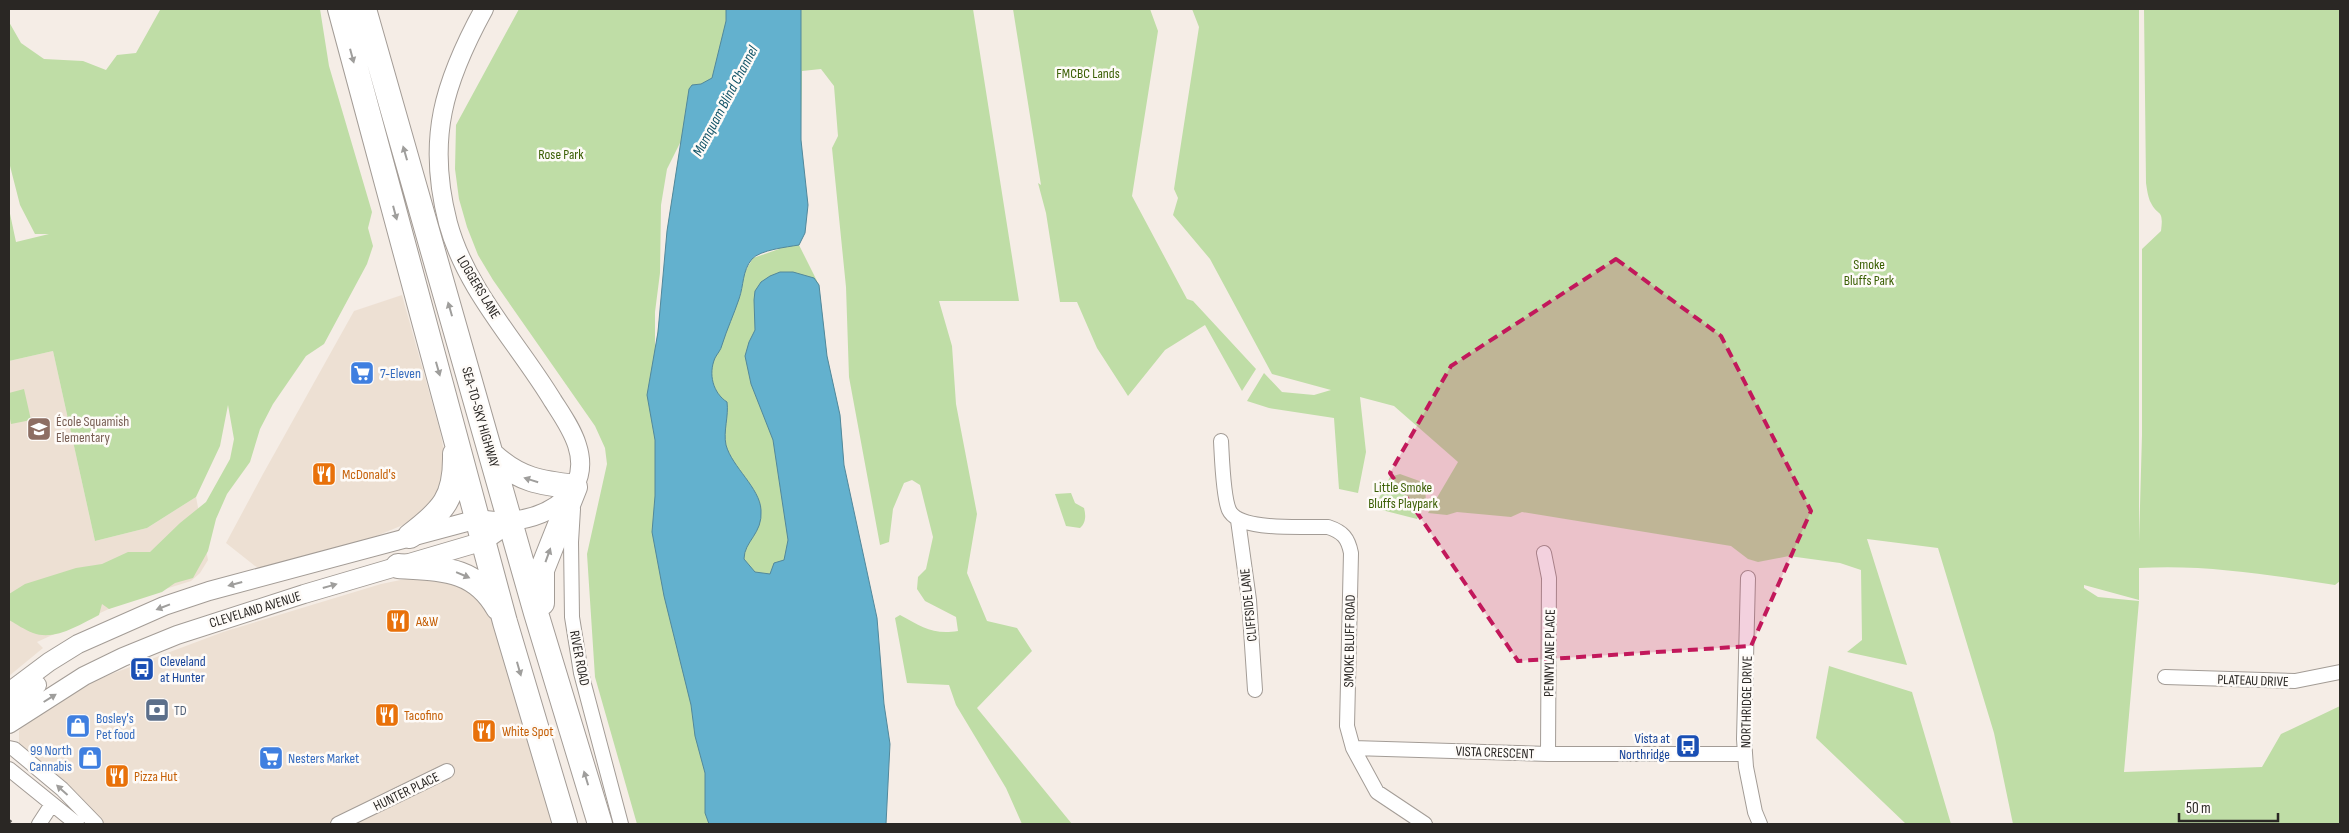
<svg xmlns="http://www.w3.org/2000/svg" width="2349" height="833" viewBox="0 0 2349 833" font-family="'Sofia Sans Condensed',sans-serif">
<style>
.built{fill:#ede0d3}
.green{fill:#bfdda6;fill-rule:evenodd}
.water{fill:#63b1ce;stroke:#52889b}
.lines{fill:none;stroke-linecap:round;stroke-linejoin:round}
.minor-casing{stroke:#a39c96;stroke-width:16}
.tertiary-casing{stroke:#a39c96;stroke-width:20}
.trunk-casing{stroke:#a39c96;stroke-width:26}
.minor{stroke:#fff;stroke-width:14}
.tertiary{stroke:#fff;stroke-width:18}
.trunk{stroke:#fff;stroke-width:24}
.rail{stroke:#5a5652;stroke-width:4;stroke-dasharray:2.5 5;stroke-linecap:butt}
.oneway{fill:#9f9e9c}
.marked{fill:#c2185b;fill-opacity:0.2;stroke:#c2185b;stroke-width:4;stroke-dasharray:10 6;stroke-linejoin:round}
.labels{text-anchor:middle;stroke-width:5;stroke-linejoin:round;paint-order:stroke}
.park-label{font-size:14px;fill:#3b5f04;stroke:#fefbf8}
.street-label{font-size:14px;fill:#2a2724;stroke:#fefbf8}
.shop-label{font-size:14px;fill:#366cbe;stroke:#fefbf8;text-anchor:start}
.education-label{font-size:14px;fill:#785e54;stroke:#fefbf8;text-anchor:start}
.food-label{font-size:14px;fill:#c56008;stroke:#fefbf8;text-anchor:start}
.transit-label{font-size:14px;fill:#164399;stroke:#fefbf8;text-anchor:start}
.service-label{font-size:14px;fill:#4e5e75;stroke:#fefbf8;text-anchor:start}
.water-label{font-size:15px;font-style:italic;fill:#0f5266;stroke:#fefbf8}
</style>
<rect width="100%" height="100%" fill="#f5ede6"/>
<!-- built -->
<path class="built" d="M402,295l38,136 6,30 -1,19 -9,18 -14,15 -19,12 -29,12 -107,31 -6,1 -6,-3 -29,-23 37,-69 91,-163z
M53,351l42,190 52,-13 49,-31 12,63 -8,13 -9,8 -67,21 -87,40 6,6 -34,28v-315z
M415,577l34,1 25,13 14,17 11,24 54,192h-451l-83,-80v-13l4,-7 62,-40 138,-52 158,-48z"/>
<!-- green -->
<path class="green" d="M180,9h140l9,57 43,146 -4,16 5,18 -6,18 -43,80 -18,12 -33,48 -13,25 -10,33 -23,32 -11,25 -8,32 -15,27 -18,5 -13,9 -53,17 -7,-5 -3,11c-20,10 -44,26 -66,18 -8,-3 -17,-9 -24,-13v-26l16,-10 51,-16 26,-4 26,-12h22l30,-29 26,-21 24,-43 4,-20 -6,-34 -8,41 -24,51 -49,31 -52,13 -42,-190 -44,10v-152l7,33 33,-8h-14l-15,-29 -11,-43v-140l12,21 23,16 39,2 23,9 11,-15 19,-2 24,-43z
M519,9h216l-28,260 20,555h-90l-42,-147 -8,-123 20,-90 -2,-16 -10,-22 -102,-146 -15,-25 -11,-28 -8,-28 -4,-30 1,-44zM681,141l-14,90 -2,43 -10,77v-39l5,-39 1,-68 6,-36z
M801,9h172l46,292h-80l13,45 4,58 21,110 -10,59 20,48 30,7 15,23 -55,57 95,116h-50l-16,-36 -50,-83 -7,-20 -42,-2 -12,-65 5,-3c22,12 33,20 58,16l-2,-14 -31,-16 -8,-12 1,-12 8,-8 7,-32 -13,-52 -8,-5 -8,3 -11,26 -4,33 -9,3 -31,-168 -3,-90 -14,-139 6,-12 -4,-50 -13,-17 -19,2c0,22 -1,44 -1,66 1,34 13,78 -2,108l20,40 8,71 13,59 3,34 -43,241 -110,-241 5,-54 45,-99 4,-23 9,-15 26,-9 22,-211z
M1013,9h137l8,22 -26,165 55,103 6,2 63,68 -14,22 -37,-66 -40,25 -37,46 -31,-48 -20,-46h-17l-14,-89 -8,-30 3,2z
M1192,9h947v533l3,-107v-186l19,-18c3,-23 -3,-14 -10,-28 -3,-5 -4,-14 -5,-20l-2,-174h196v572l-5,4c-65,-10 -130,-21 -196,-17v32l-55,-15v3l14,9 41,4 -15,171 138,-5 19,-33 59,-28v118h-327l-19,-91 -56,-185 -71,-9 40,126 -60,-13 15,-12 -1,-70 -21,-7 -51,-7 -31,6 -10,-3 -17,-13 -209,-34 -11,5 -54,-5 -10,3 -19,-2 30,-51 -64,-56 -34,-9 6,55 -8,41 -19,-4 -5,-71 -65,-10 -22,-7 17,-28 18,19 32,3 17,-5 -59,-16 -62,-115 -37,-44 5,-17 -4,-9 25,-162z
M24,389l7,31 -20,4 -2,-10v-21z
M1400,474l25,9 1,21 -9,15 -43,-11 16,-31z
M1071,493l4,10 9,5c2,7 2,15 -4,20l-14,-2 -11,-32z
M1829,666l83,26 39,132h-45l-90,-86z"/>
<!-- water -->
<path class="water" d="M726,9h75v131l7,65 -3,28 -6,12c-12,2 -39,5 -47,14 -10,12 -8,26 -13,40 -5,15 -12,30 -17,46 -1,5 -5,9 -7,13 -7,16 -2,35 12,44 2,14 -4,29 -1,43 6,22 34,43 35,65 2,24 -17,31 -17,49l11,13 15,2 4,-11 10,-3 4,-20 -15,-100 -22,-56 -6,-28 4,-14 6,-12 -1,-30 1,-9 6,-9 9,-6 10,-4h13l21,6 5,7 8,71 13,59 4,50 33,153 7,86 6,40 -4,80h-177l-4,-11v-40l-10,-37 -4,-31 -27,-109 -12,-64 3,-36v-56l-8,-45 11,-63 9,-101 22,-142 3,-4 9,-1 11,-6 14,-57z"/>
<g class="lines">
<defs>
<path id="minor" d="M1221,441c1,17 2,55 8,69 10,22 76,16 99,17 15,5 20,11 23,26l-4,173 6,22
M573,509l-2,33 1,75 9,56 40,151
M1238,520l11,80 6,90
M1544,553l5,25 -1,176
M1748,578l-4,161 2,28 9,45 5,12
M2165,677l130,4 45,-9
M9,748l5,1 48,40 34,35
M9,769l68,55
M39,824l13,-20
M338,824l109,-53
M1425,824l-48,-32 -24,-44 195,6h197"/>
<path id="tertiary" d="M9,692l40,-30 29,-18 86,-38 45,-15 269,-72c11,1 23,4 34,2 40,-5 80,-30 65,-76 -5,-16 -15,-30 -24,-44 -35,-58 -87,-111 -105,-178 -22,-84 -4,-141 36,-214
M9,708l28,-23
M9,724l75,-48 39,-19 54,-22 127,-41 180,-53 27,-19"/>
<path id="trunk" d="M340,9l165,613 60,202
M364,9l172,604 64,211
M493,456c26,24 48,27 82,31l-33,83v33
M410,536c33,-25 46,-38 45,-82
M398,566c42,3 77,1 100,42"/>
</defs>
<!-- minor casing -->
<use href="#minor" class="minor-casing"/>
<!-- tertiary casing -->
<use href="#tertiary" class="tertiary-casing"/>
<!-- trunk casing -->
<use href="#trunk" class="trunk-casing"/>
<!-- minor -->
<use href="#minor" class="minor"/>
<!-- tertiary -->
<use href="#tertiary" class="tertiary"/>
<!-- trunk -->
<use href="#trunk" class="trunk"/>
<!-- rail -->
<path class="rail" d="M9,821l4,3"/>
</g>
<!-- one-way arrows -->
<defs><path id="oneway-solid" d="M-6-.8H1V-3.2L6.5 0L1 3.2V.8H-6Z" transform="scale(1.25)"/></defs>
<g class="oneway">
<use href="#oneway-solid" transform="translate(352 56) rotate(75)"/>
<use href="#oneway-solid" transform="translate(405 153) rotate(-106)"/>
<use href="#oneway-solid" transform="translate(395 213) rotate(75)"/>
<use href="#oneway-solid" transform="translate(450 309) rotate(-106)"/>
<use href="#oneway-solid" transform="translate(438 369) rotate(74)"/>
<use href="#oneway-solid" transform="translate(531 480) rotate(-163)"/>
<use href="#oneway-solid" transform="translate(548 555) rotate(-70)"/>
<use href="#oneway-solid" transform="translate(463 575) rotate(23)"/>
<use href="#oneway-solid" transform="translate(235 584) rotate(165)"/>
<use href="#oneway-solid" transform="translate(330 586) rotate(-16)"/>
<use href="#oneway-solid" transform="translate(163 607) rotate(159)"/>
<use href="#oneway-solid" transform="translate(519 669) rotate(74)"/>
<use href="#oneway-solid" transform="translate(50 698) rotate(-32)"/>
<use href="#oneway-solid" transform="translate(586 778) rotate(-107)"/>
<use href="#oneway-solid" transform="translate(62 790) rotate(-138)"/>
</g>
<!-- marked area -->
<path class="marked" d="M1616,259l105,77 90,175 -60,135 -233,15 -128,-188 61,-107z"/>
<!-- icons -->
<defs>
<symbol id="supermarket-square" viewBox="-11 -11 22 22"><rect x="-9" y="-9" width="18" height="18" rx="4" fill="#3f7fe0" stroke="#fefbf8"/><path d="M-6-5.5h2.5l.6 2H6L4.5 2H-2.5L-4.4-4H-6ZM-1.5 3.2a1.3 1.3 0 1 0 .1 0ZM3 3.2a1.3 1.3 0 1 0 .1 0Z" fill="#fff"/></symbol>
<symbol id="school-square" viewBox="-11 -11 22 22"><rect x="-9" y="-9" width="18" height="18" rx="4" fill="#8d6e63" stroke="#fefbf8"/><path d="M0-5L7-2L0 1L-7-2ZM-4 1L0 2.5L4 1V4Q0 6-4 4Z" fill="#fff"/></symbol>
<symbol id="restaurant-square" viewBox="-11 -11 22 22"><rect x="-9" y="-9" width="18" height="18" rx="4" fill="#e8710a" stroke="#fefbf8"/><path d="M-5-6h1v4h1v-4h1v4h1v-4h1v5L-1.5 .5V6h-2V.5L-5-1ZM5-6V6H3V1.5H1.5Q1.5-4 5-6Z" fill="#fff"/></symbol>
<symbol id="bus-square" viewBox="-11 -11 22 22"><rect x="-9" y="-9" width="18" height="18" rx="4" fill="#1a4fb4" stroke="#fefbf8"/><path d="M-5-6H5V4H4V6H2V4H-2V6H-4V4H-5ZM-3.5-4V0h7V-4ZM-3.5 1.2v1.5H-2V1.2ZM2 1.2v1.5H3.5V1.2Z" fill="#fff"/></symbol>
<symbol id="bank-square" viewBox="-11 -11 22 22"><rect x="-9" y="-9" width="18" height="18" rx="4" fill="#5c6f8a" stroke="#fefbf8"/><path d="M-6-4H6V4H-6ZM0-2.3a2.3 2.3 0 1 0 0 4.6a2.3 2.3 0 1 0 0-4.6Z" fill="#fff"/></symbol>
<symbol id="shop-square" viewBox="-11 -11 22 22"><rect x="-9" y="-9" width="18" height="18" rx="4" fill="#3f7fe0" stroke="#fefbf8"/><path d="M-5-2.5h2.3a2.7 3.5 0 0 1 5.4 0H5L5.5 6h-11ZM-1.5-2.5h3a1.5 2.3 0 0 0-3 0Z" fill="#fff"/></symbol>
</defs>
<g fill-rule="evenodd">
<use href="#supermarket-square" x="348" y="359" width="28" height="28"/>
<use href="#school-square" x="25" y="415" width="28" height="28"/>
<use href="#restaurant-square" x="310" y="460" width="28" height="28"/>
<use href="#restaurant-square" x="384" y="607" width="28" height="28"/>
<use href="#bus-square" x="128" y="655" width="28" height="28"/>
<use href="#bank-square" x="143" y="696" width="28" height="28"/>
<use href="#restaurant-square" x="373" y="701" width="28" height="28"/>
<use href="#shop-square" x="64" y="712" width="28" height="28"/>
<use href="#restaurant-square" x="470" y="717" width="28" height="28"/>
<use href="#bus-square" x="1674" y="732" width="28" height="28"/>
<use href="#shop-square" x="76" y="744" width="28" height="28"/>
<use href="#supermarket-square" x="257" y="744" width="28" height="28"/>
<use href="#restaurant-square" x="103" y="762" width="28" height="28"/>
</g>
<g class="labels">
<!-- park labels -->
<g class="park-label">
<text x="1088" y="78">FMCBC Lands</text>
<text x="561" y="159">Rose Park</text>
<text x="1869" y="269">Smoke<tspan x="1869" dy="16">Bluffs Park</tspan></text>
<text x="1403" y="492">Little Smoke<tspan x="1403" dy="16">Bluffs Playpark</tspan></text>
</g>
<!-- street labels -->
<g class="street-label">
<text transform="translate(479 287) rotate(59)" y="5">LOGGERS LANE</text>
<text transform="translate(481 417) rotate(74)" y="5">SEA-TO-SKY HIGHWAY</text>
<text transform="translate(1248 605) rotate(-96)" y="5">CLIFFSIDE LANE</text>
<text transform="translate(255 609) rotate(-17)" y="5">CLEVELAND AVENUE</text>
<text transform="translate(1349 641) rotate(-89)" y="5">SMOKE BLUFF ROAD</text>
<text transform="translate(1549 653) rotate(-89)" y="5">PENNYLANE PLACE</text>
<text transform="translate(580 658) rotate(79)" y="5">RIVER ROAD</text>
<text transform="translate(2253 680) rotate(2)" y="5">PLATEAU DRIVE</text>
<text transform="translate(1746 702) rotate(-89)" y="5">NORTHRIDGE DRIVE</text>
<text transform="translate(1495 752) rotate(2)" y="5">VISTA CRESCENT</text>
<text transform="translate(406 791) rotate(-26)" y="5">HUNTER PLACE</text>
</g>
<!-- shop labels -->
<g class="shop-label">
<text x="380" y="378">7-Eleven</text>
<text x="96" y="723">Bosley's<tspan x="96" dy="16">Pet food</tspan></text>
<text x="72" y="755" text-anchor="end">99 North<tspan x="72" dy="16">Cannabis</tspan></text>
<text x="288" y="763">Nesters Market</text>
</g>
<!-- education labels -->
<g class="education-label">
<text x="56" y="426">École Squamish<tspan x="56" dy="16">Elementary</tspan></text>
</g>
<!-- food labels -->
<g class="food-label">
<text x="342" y="479">McDonald's</text>
<text x="416" y="626">A&amp;W</text>
<text x="404" y="720">Tacofino</text>
<text x="502" y="736">White Spot</text>
<text x="134" y="781">Pizza Hut</text>
</g>
<!-- transit labels -->
<g class="transit-label">
<text x="160" y="666">Cleveland<tspan x="160" dy="16">at Hunter</tspan></text>
<text x="1670" y="743" text-anchor="end">Vista at<tspan x="1670" dy="16">Northridge</tspan></text>
</g>
<!-- service labels -->
<g class="service-label">
<text x="174" y="715">TD</text>
</g>
<!-- water labels -->
<g class="water-label">
<text transform="translate(725 101) rotate(-62)" y="5">Mamquam Blind Channel</text>
</g>
</g>
<!-- border -->
<rect width="2349" height="833" fill="none" stroke="#2a2724" stroke-width="20"/>
<!-- scale -->
<path d="M2179 813v8h99v-8" fill="none" stroke="#2a2724" stroke-width="2.5"/>
<text x="2186" y="813" font-size="15" fill="#2a2724" stroke="#fefbf8" stroke-width="4" paint-order="stroke">50 m</text>
</svg>
